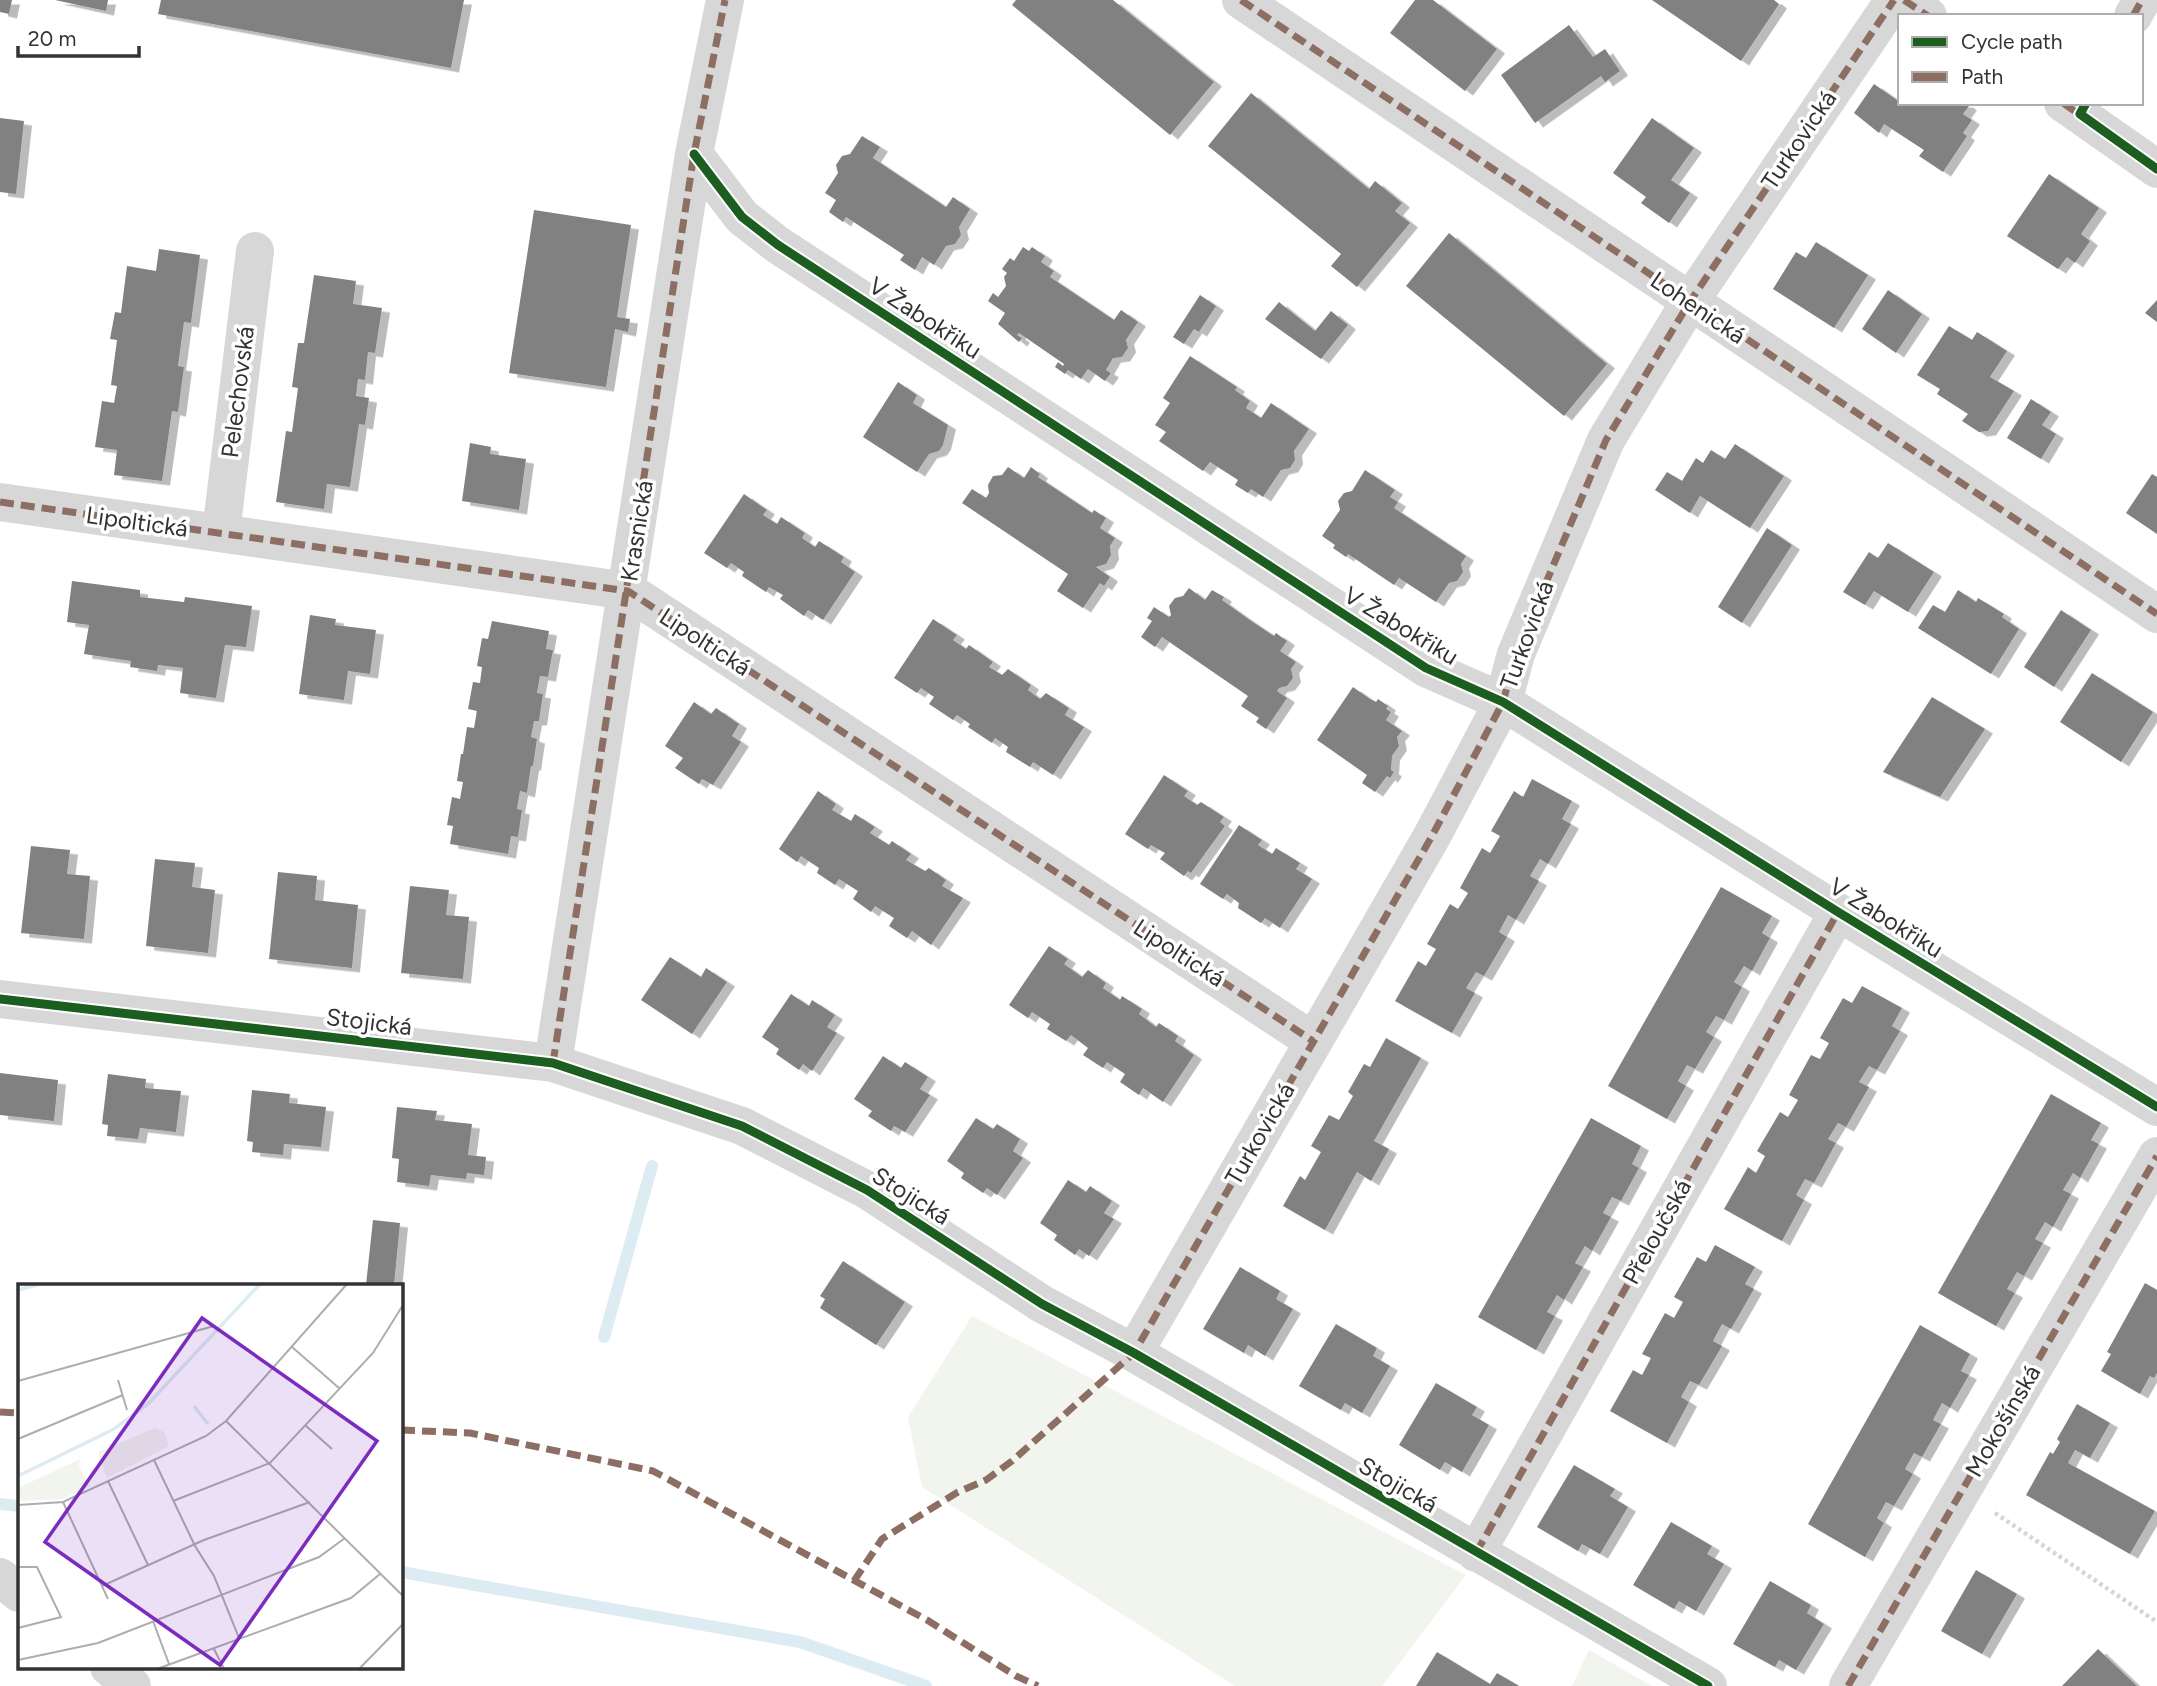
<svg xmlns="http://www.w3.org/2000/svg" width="2157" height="1686" viewBox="0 0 2157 1686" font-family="Figtree,sans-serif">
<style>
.green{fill:#f1f5ed}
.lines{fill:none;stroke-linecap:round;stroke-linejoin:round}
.stream{stroke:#ddebf3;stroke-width:12}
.building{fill:#818181;filter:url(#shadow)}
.path{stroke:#d6d6d6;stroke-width:4.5;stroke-dasharray:3.5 3.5;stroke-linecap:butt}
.minor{stroke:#d7d7d7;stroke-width:38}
.quiet{stroke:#8d6e63;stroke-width:7;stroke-dasharray:14 7;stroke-linecap:butt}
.cycleway-casing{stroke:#fff;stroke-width:13}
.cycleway{stroke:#1b5e20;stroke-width:9}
.labels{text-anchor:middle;stroke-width:7;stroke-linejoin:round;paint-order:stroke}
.street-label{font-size:24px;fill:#333;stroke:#fff}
.inset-river{fill:none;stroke:#ddebf3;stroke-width:3.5}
.inset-road{fill:none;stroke:#adadad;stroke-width:2}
.view{fill:#7b2cbf;fill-opacity:0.15;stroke:#7b2cbf;stroke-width:3.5}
.inset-edge{fill:none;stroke:#333;stroke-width:3.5}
</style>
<defs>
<filter id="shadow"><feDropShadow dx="8" dy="4.5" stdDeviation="0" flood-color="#0004"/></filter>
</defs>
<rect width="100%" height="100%" fill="#fff"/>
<!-- green -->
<path class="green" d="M972,1316l494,259 -84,111h-147l-313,-199 -14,-70z
M1589,1650l63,36h-80z"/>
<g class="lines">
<!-- stream -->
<path class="stream" d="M604,1337l48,-171
M0,1504l19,2
M401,1572l399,70 126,44"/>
</g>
<!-- building -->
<path class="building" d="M0,0h12l-3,14 -9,-2z
M55,0h53l-2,11z
M161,0h303l-13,68 -293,-54z
M1016,0h97l101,82 -44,53 -158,-130z
M1415,0h18l64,49 -32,42 -75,-58z
M1652,0h122l5,4 -38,57z
M1569,25l24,32 12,-8 15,22 -15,11 -4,-6 -66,47 -34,-48z
M1874,84l23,16 3,-3v6h65l4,3 -6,8 9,6 -9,13 4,3 -24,36 -24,-16 5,-6 -40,-26 -5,9 -25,-20z
M1251,93l118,96 6,-8 27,22 -7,8 15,12 -53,64 -26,-21 10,-12 -133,-108z
M0,118l24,3 -8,73 -16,-2z
M1652,118l42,30 -23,32 19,13 -21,30 -28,-20 5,-6 -33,-24z
M862,136l18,11 -7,11 73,49 7,-10 17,12 -11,18 2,8 -6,9 -9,2 -12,19 -12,-8 -7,13 -15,-10 4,-5 -58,-38 -3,5 -14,-10 7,-12 -11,-7 13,-20 -2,-8 6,-9 8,-2z
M2049,174l50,34 -18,26 9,7 -15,22 -8,-6 -9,12 -51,-33z
M534,210l97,15 -14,92 13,2 -2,13 -13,-3 -9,58 -97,-14z
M1449,233l158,131 -43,52 -158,-130z
M1816,242l52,33 -34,53 -61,-39 23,-37 10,6z
M1023,247l6,4 3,-4 13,9 -4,6 13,9 -4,6 64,43 7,-10 17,12 -12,18 2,8 -6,9 -9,1 -7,12 5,3 -6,8 -17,-12 -7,10 -13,-9 -3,4 -10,-7 3,-5 5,4 1,-2 -45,-31 -2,2 5,3 -3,4 -21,-18 7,-11 -17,-12 5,-8 5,4 8,-11 -2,-9 3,-4 -5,-4 8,-11 4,3z
M159,249l41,6 -9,68 -7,-1 -6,44 6,1 -6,45 -6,-1 -10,70 -48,-6 3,-25 -22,-3 7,-46 12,2 3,-17 -6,-1 6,-45 -7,-1 5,-27 6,1 6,-47 29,5z
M314,275l42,6 -3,23 29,4 -7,45 -7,-1 -3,28 -7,-1 -2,17 13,2 -4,27 -6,-1 -9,63 -23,-3 -3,25 -48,-7 10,-71 6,1 6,-44 -6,-1 6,-44h6z
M1888,290l34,24 -26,39 -34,-24z
M1200,295l16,11 -17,26 -5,-3 -10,15 -11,-7z
M2157,300v22l-12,-9z
M1279,302l36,29 16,-20 17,14 -27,34 -56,-40z
M1949,326l23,14 5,-8 30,19 -17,26 24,14 -26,40 -9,1 -17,-11 6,-7 -31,-20 3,-5 -23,-14z
M1190,356l47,31 -2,3 15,11 -4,7 15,10 10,-15 38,26 -15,22 1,9 -5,8 -9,2 -18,27 -12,-8 -3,4 -13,-8 3,-5 -28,-18 -7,9 -44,-30 7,-9 -11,-7 15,-22 -7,-5z
M898,382l19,13 -4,8 35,22 -5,20 -4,6 -10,3 -12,18 -54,-35z
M2031,399l20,13 -9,13 14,9 -15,25 -34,-21z
M470,443l21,4 -1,7 36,5 -7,51 -57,-9z
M1735,444l49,32 -34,52 -50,-32 -10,17 -35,-23 12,-18 15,9 14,-23 7,5 8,-13 14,9z
M1008,467l16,11 7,-11 9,7 -2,3 54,36 2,-3 12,8 -6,10 15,10 -5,8 1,9 -5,9 -10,3 14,10 -6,9 -4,-3 -17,25 -26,-17 11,-17 -106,-71 10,-14 14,9 3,-5 -1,-8 5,-9 9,-1z
M1365,470l30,20 -5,7 8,5 -4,6 72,48 -5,8 2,8 -6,9 -8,2 -13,19 -37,-24 -5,7 -46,-31 -2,3 -13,-9 2,-3 -13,-9 18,-26 -2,-9 6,-8 8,-2z
M2152,474l5,3v57l-31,-21z
M744,494l23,16 -4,5 14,9 4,-7 24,16 -3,5 13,9 4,-6 25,16 -3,5 14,10 -32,48 -15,-10 -4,6 -24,-17 3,-4 -14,-8 -3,5 -24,-16 2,-4 -13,-9 -4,5 -23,-15z
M1767,528l25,17 -50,78 -24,-16z
M1888,543l46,29 -26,40 -34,-21 -9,14 -22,-13 26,-40 9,6z
M72,581l68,9v7l44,5 1,-5 67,9 -6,41 -21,-2 -9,53 -36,-5 3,-25 -25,-3 -1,6 -27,-4 1,-6 -47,-7 5,-29 -22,-3z
M1189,588l16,12 7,-10 12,7 -2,3 25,18 27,18 2,-3 11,8 -7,10 16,11 -5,7 2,9 -6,8 -8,2 -2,3 10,7 -21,31 -10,-7 3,-4 -18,-12 7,-10 -86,-59 -7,10 -14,-10 11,-16 -5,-3 7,-11 15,10 2,-2 -2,-9 6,-8 8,-2z
M1958,590l18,12 2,-4 26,16 -2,3 17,12 -28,45 -73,-46 15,-23 12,7z
M2061,610l30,20 -37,57 -30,-20z
M310,615l26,4 -1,6 41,5 -6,44 -22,-3 -4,29 -45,-6z
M933,619l24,16 -4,5 13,9 3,-4 24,17 -4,5 13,8 6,-6 23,16 -3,5 12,9 6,-6 23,15 -4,7 19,12 -31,48 -20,-13 -3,5 -24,-15 2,-5 -13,-9 -3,5 -24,-16 2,-3 -13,-9 -4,5 -24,-16 5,-7 -13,-9 -4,5 -23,-15z
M492,621l57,10 -3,18 7,1 -5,27 -8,-1 -3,17 6,1 -4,27h-5l-3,16 6,2 -4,27h-2l-4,27 -7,-2 -3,18 5,1 -4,27 -7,-1 -3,18 -58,-10 3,-18 -6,-1 5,-28 8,2 3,-17 -6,-1 4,-27h2l4,-27 7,1 3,-17 -9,-2 5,-27 7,1 2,-16 -5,-1 5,-28 6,1z
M2092,673l61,39 -32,50 -61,-40z
M1353,687l17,12 6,3 2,-3 10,7 -2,3 5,3 -5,8 16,11 -5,6 2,9 -7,10 -1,14 3,2 -4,6 -3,-2 -12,16 -13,-9 5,-8 -50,-35z
M1932,697l53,32 -45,68 -57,-25z
M694,702l17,12 5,-6 23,16 -7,12 9,6 -28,43 -11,-6 -3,5 -24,-16 8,-10 -18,-12z
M1164,775l24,16 -4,5 13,9 4,-3 23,15 -4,5 5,4 -34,47 -3,-2 -4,5 -24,-17 5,-6 -14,-8 -3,4 -23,-15z
M1532,779l40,22 -10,18 9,5 -23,40 -8,-5 -10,17 9,5 -23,39 -8,-5 -9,17 8,5 -23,39 -8,-4 -10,16 9,5 -23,40 -57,-32 23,-40 8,5 10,-17 -9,-5 23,-40 8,5 10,-16 -8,-5 22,-40 8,5 10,-17 -9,-5 23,-40 9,6z
M818,791l18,13 -4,6 19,11 4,-7 20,13 -5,6 19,12 3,-4 19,13 -5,6 19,11 4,-3 17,12 -4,6 21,12 -32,47 -19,-14 -5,7 -18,-12 5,-8 -19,-12 -4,6 -18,-13 5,-8 -19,-12 -4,6 -18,-12 2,-5 -18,-12 -4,6 -18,-13z
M1239,825l23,15 -4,5 14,9 4,-6 24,15 -4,6 16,10 -32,49 -15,-10 -4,5 -23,-15 1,-5 -12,-9 -4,5 -23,-15z
M31,846l39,4 -3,24 23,2 -6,63 -63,-6z
M155,859l40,4 -3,24 23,3 -7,63 -62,-7z
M278,872l39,4 -2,24 43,5 -6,63 -83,-9z
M410,886l39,4 -3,25 23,2 -6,62 -62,-6z
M1721,887l51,29 -10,17 8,5 -18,33 -8,-5 -10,16 8,5 -18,33 -8,-4 -10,16 8,5 -19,32 -8,-4 -9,16 8,5 -19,33 -59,-33z
M1049,946l19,13 -4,5 18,13 6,-7 18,13 -3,5 17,12 2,-4 20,13 -3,5 17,13 3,-4 19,13 -3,5 19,14 -31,47 -20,-14 -4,7 -19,-13 5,-8 -18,-12 -4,6 -20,-13 5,-7 -17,-13 -5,6 -19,-12 3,-5 -18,-12 -4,6 -19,-13z
M670,957l31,20 5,-9 21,14 -35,52 -51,-34z
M1862,986l40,22 -10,18 8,5 -23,39 -8,-4 -10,16 10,5 -23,40 -8,-4 -10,16 8,4 -22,40 -9,-4 -9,16 8,5 -22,41 -58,-32 24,-42 8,6 9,-17 -8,-5 23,-39 8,5 10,-17 -9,-5 22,-40 9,4 9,-16 -9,-5 23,-40 9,5z
M791,994l18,12 3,-6 23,15 -8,12 10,6 -25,38 -9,-7 -4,6 -23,-16 3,-5 -17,-12z
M1386,1038l35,20 -47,83 15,8 -18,32 -14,-9 -32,58 -42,-24 17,-30 5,4 16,-28 -10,-6 18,-31 10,5 14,-24 -5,-4 16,-28 6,3z
M883,1056l18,12 4,-6 23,15 -8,12 10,6 -25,37 -11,-6 -3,5 -23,-15 4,-5 -18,-12z
M0,1073l58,7 -4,41 -54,-6z
M108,1074l38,5 -1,9 36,3 -5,41 -36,-4 -2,11 -31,-3 1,-11 -6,-1z
M252,1090l38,4 -1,9 37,4 -5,40 -37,-3 -1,11 -31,-3 1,-10 -6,-1z
M2051,1094l50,29 -10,17 8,4 -19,34 -7,-5 -10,17 8,4 -18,33 -8,-5 -10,17 8,4 -19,33 -7,-4 -10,17 8,4 -19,33 -58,-33z
M397,1107l40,4 -2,9 37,4 -4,31 18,2 -2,18 -17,-2 -1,6 -35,-4 -2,11 -32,-4 2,-23 -7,-1z
M976,1118l17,11 4,-5 23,15 -7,12 10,7 -26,37 -10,-7 -4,5 -22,-15 3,-5 -17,-12z
M1591,1118l50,28 -9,18 7,4 -18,33 -9,-4 -9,16 8,4 -19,34 -7,-5 -10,17 8,4 -19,33 -7,-5 -10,17 8,4 -19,34 -58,-33z
M1068,1180l18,12 4,-6 22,15 -8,12 10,6 -25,37 -10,-7 -4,6 -21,-15 3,-5 -17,-12z
M373,1220l27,3 -6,62h-28z
M1715,1245l40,22 -10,17 9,5 -23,40 -9,-5 -9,17 9,5 -23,39 -9,-4 -9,16 8,5 -22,41 -57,-32 23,-41 9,5 9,-17 -9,-4 23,-41 9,5 9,-16 -9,-5 23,-40 9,5z
M843,1261l62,41 -29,43 -56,-37 5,-9 -5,-3z
M1240,1267l40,24 -4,8 17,10 -28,47 -17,-11 -4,8 -41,-24z
M2145,1283l12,7v83l-3,5 -4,-2 -10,18 -39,-23 10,-17 -4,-2z
M1336,1324l41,24 -4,8 17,10 -28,47 -17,-10 -4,7 -42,-24z
M1920,1325l50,29 -9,17 8,4 -19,33 -8,-5 -9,17 8,4 -19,33 -8,-4 -9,16 8,5 -19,32 -8,-4 -9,16 7,5 -19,34 -57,-33z
M1436,1383l41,24 -5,8 17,10 -27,47 -17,-10 -5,8 -41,-25z
M2077,1404l33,19 -20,35 -15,-8 -7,13 87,48 -25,43 -104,-59 24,-43 3,2 7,-12 -3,-3z
M1574,1465l41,24 -5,7 18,11 -28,47 -18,-10 -4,7 -41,-24z
M1671,1522l41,24 -5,8 17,10 -28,47 -17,-10 -5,8 -41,-24z
M1976,1570l41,24 -35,60 -41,-23z
M1770,1581l41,24 -4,8 17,11 -28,46 -17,-10 -4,7 -42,-23z
M2098,1649l39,37h-75z
M1437,1652l53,32 7,-11 22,13h-103z"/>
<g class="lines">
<!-- path -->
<path class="path" d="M1995,1513l162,109"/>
<!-- minor -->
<path class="minor" d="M1241,0l916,614
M1904,0l24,16
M2133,16l9,-16
M2063,103l94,66
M694,154l48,63 36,28 648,423 77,34 335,210 319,195
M0,502l628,89 685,450
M221,533l34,-282
M0,999l553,64 189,63 125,64 175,114 92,49 574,333
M553,1063l141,-909 31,-154
M1134,1353l298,-517 71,-134 13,-48 90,-214 83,-137 205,-303
M1476,1553l362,-641
M0,1577l19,16
M109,1667l23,19
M1848,1686l309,-530"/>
<!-- quiet -->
<path class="quiet" d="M1241,0l916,614
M1904,0l24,16
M2133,16l9,-16
M2063,103l20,14
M0,502l628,89 685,450
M553,1063l141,-909 31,-154
M0,1412l19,1
M401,1430l69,3 183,38 274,149 89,56 22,10
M1476,1553l362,-641
M854,1581l28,-42 76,-47 28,-12 26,-19 122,-108 298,-517 71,-134 13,-48 90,-214 83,-137 205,-303
M1848,1686l309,-530"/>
<defs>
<path id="cycleway" d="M2086,103l-6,11 77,55
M694,154l48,63 36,28 648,423 77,34 335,210 319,195
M0,999l553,64 189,63 125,64 175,114 92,49 574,333"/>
</defs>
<!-- cycleway casing -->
<use href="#cycleway" class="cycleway-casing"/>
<!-- cycleway -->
<use href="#cycleway" class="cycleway"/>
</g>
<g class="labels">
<!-- street labels -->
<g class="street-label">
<text transform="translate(1799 140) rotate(-56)" y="8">Turkovická</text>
<text transform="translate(1698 308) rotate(34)" y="8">Lohenická</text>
<text transform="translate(925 318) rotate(33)" y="8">V Žabokřiku</text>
<text transform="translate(238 392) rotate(-83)" y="8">Pelechovská</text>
<text transform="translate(137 522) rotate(8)" y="8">Lipoltická</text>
<text transform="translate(637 531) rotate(-81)" y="8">Krasnická</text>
<text transform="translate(1401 626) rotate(31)" y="8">V Žabokřiku</text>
<text transform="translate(1527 635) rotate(-70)" y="8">Turkovická</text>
<text transform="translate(705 642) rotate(33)" y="8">Lipoltická</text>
<text transform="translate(1886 918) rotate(32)" y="8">V Žabokřiku</text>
<text transform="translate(1179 953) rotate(33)" y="8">Lipoltická</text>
<text transform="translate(369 1022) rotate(7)" y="8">Stojická</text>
<text transform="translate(1260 1134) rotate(-60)" y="8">Turkovická</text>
<text transform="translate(911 1196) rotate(32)" y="8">Stojická</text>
<text transform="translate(1657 1232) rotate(-61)" y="8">Přeloučská</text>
<text transform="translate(2003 1421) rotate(-60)" y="8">Mokošínská</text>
<text transform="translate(1398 1485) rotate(30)" y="8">Stojická</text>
</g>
</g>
<!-- overview -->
<g transform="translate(18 1284)">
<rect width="385" height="385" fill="#fff"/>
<path d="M137,144l9,4 5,14 -62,32 -9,-26zM62,175l-1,8 11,19 -28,13 -44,2v-13z" fill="#f1f5ed"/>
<path class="inset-river" d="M0,6l22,-6M176,122l14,18M0,192l96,-47 34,-25 112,-120"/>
<path class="inset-road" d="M274,63l47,41M100,96l9,30M0,97l196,-55M208,137l177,175M287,141l27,24M0,155l105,-44M136,176l41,86 19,30 25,62M90,197l40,84M155,217l97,-38 103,-110 30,-48M45,218l45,97M0,221l45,-3 143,-66 20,-15 121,-137M0,283h19l24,50 -43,11M84,302l102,-46 106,-38M135,337l16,43M196,365l10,20M0,376l80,-17 221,-86 26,-19M139,385l194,-71 29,-24M341,385l44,-45"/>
<path class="view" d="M184,34l175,123 -157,224 -175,-123z"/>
<rect width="385" height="385" class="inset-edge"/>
</g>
<!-- legend -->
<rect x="1898" y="14" width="245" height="91" fill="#ffffff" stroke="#adadad" stroke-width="2"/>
<rect x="1912" y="37" width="35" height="10" fill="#1b5e20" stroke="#adadad" stroke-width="2"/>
<text x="1961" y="49" font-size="21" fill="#333333">Cycle path</text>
<rect x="1912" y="72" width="35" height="10" fill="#8d6e63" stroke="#adadad" stroke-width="2"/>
<text x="1961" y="84" font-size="21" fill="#333333">Path</text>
<!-- scale -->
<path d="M18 46v10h121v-10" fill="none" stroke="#333333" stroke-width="3.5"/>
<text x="28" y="46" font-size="21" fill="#333333" stroke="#ffffff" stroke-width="5" paint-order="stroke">20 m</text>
</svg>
